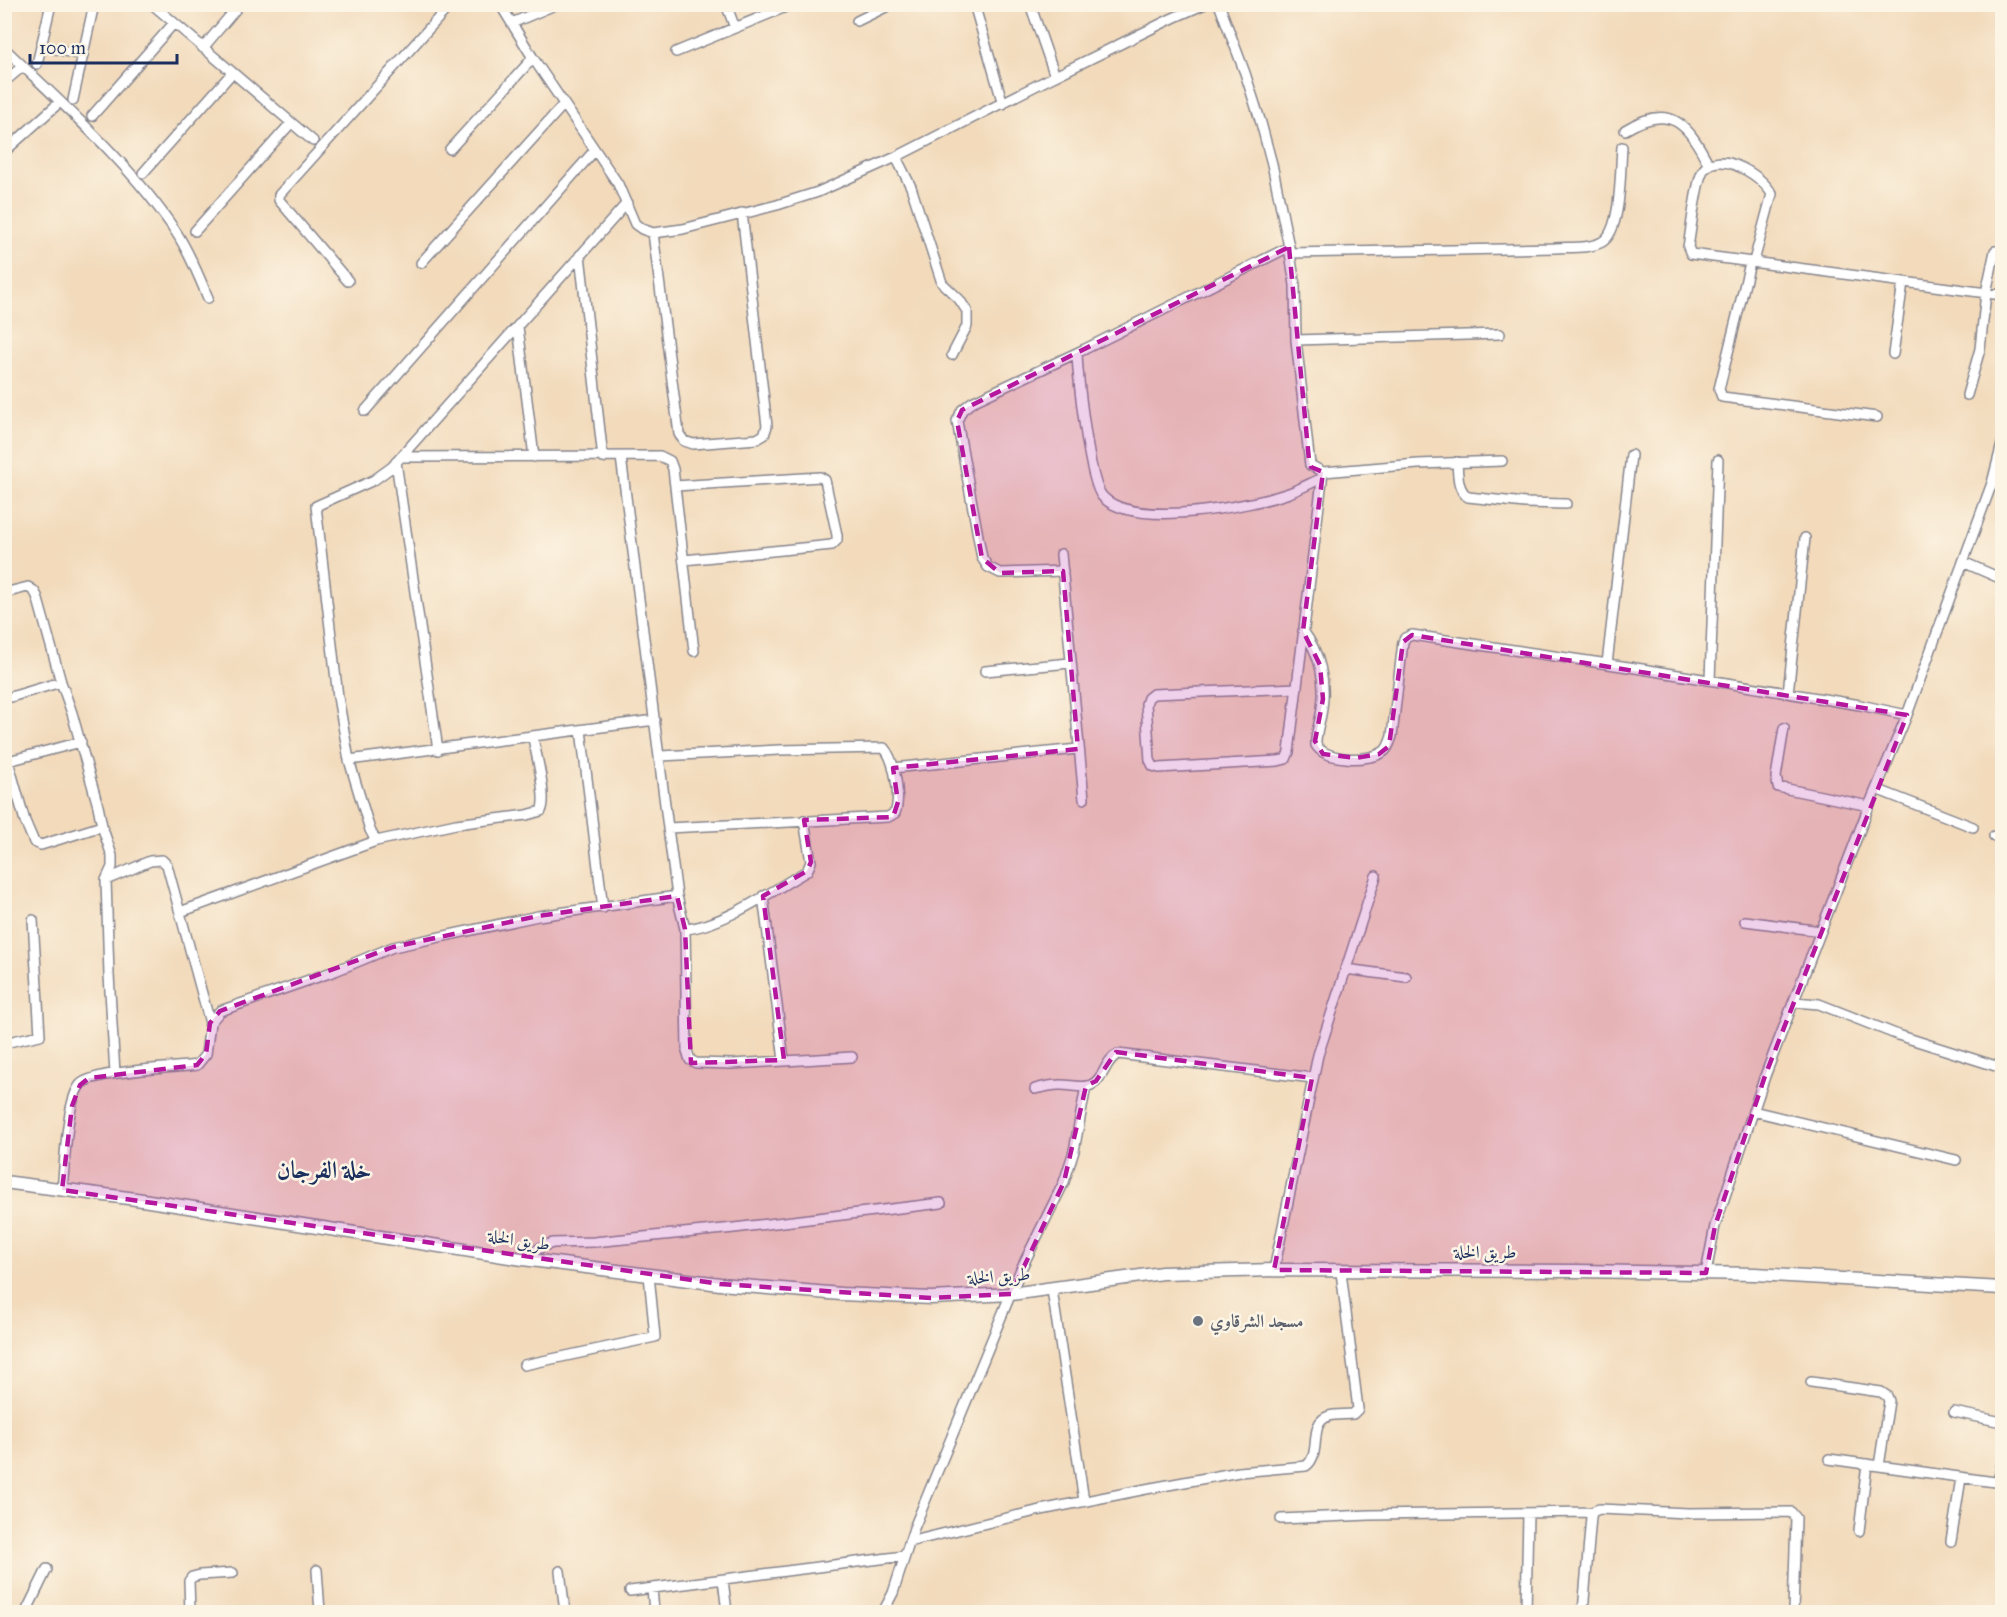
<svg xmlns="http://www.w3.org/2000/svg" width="2007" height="1617" viewBox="0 0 2007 1617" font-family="'IM FELL Great Primer',Amiri,serif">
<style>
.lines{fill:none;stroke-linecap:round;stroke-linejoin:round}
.minor-casing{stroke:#86848c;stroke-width:12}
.tertiary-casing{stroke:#86848c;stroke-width:15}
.minor{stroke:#fff;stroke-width:9}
.tertiary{stroke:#fff;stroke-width:12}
.marked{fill:#b5179e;fill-opacity:0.2;stroke:#b5179e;stroke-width:4.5;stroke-dasharray:12 8;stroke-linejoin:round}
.worship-dot{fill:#6b7280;stroke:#fcf5e5;stroke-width:2}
.labels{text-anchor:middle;stroke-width:5;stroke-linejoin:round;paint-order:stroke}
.street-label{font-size:18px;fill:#1b2f5e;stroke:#fcf5e5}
.worship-label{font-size:18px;font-weight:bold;fill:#5b616d;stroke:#fcf5e5;text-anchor:start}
.district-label{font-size:24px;font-weight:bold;fill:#1b2f5e;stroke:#fcf5e5}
</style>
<rect width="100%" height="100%" fill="#fcf5e5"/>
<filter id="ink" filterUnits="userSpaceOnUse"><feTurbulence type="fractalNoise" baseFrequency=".0167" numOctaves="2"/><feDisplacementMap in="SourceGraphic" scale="12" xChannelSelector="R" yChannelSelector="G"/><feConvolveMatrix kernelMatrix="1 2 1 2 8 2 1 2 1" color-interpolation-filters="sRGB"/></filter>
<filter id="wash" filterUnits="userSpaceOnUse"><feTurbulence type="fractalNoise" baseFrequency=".008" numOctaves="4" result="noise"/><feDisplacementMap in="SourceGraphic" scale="24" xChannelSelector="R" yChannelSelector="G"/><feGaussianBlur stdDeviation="1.35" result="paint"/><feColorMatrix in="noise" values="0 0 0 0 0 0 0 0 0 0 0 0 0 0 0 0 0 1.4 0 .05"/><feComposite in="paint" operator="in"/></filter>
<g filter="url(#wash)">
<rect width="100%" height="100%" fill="#f2dabb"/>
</g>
<g filter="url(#ink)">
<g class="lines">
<defs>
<path id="minor" d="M152,4l161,137
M500,4l33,54 85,126 17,40 7,5 11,4 30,-4 94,-24 41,-13 78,-35 149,-76 128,-63 32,-14
M726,4l9,24
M974,4l29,100
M1030,4l25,72
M1219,4l26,69 16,50 11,41 17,83 6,38 1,55 14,125 13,7 95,-8 84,-3
M857,21l35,-17
M512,23l45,-19
M41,46l42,9
M4,48c58,56 128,117 172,184 13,20 23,44 32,66
M203,48l37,-44
M676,52l117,-48
M37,64l14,-60
M4,82l19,-16
M73,100l21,-96
M92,116l82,-93
M1625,130c46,-28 63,-6 84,35
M450,149l83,-91
M4,152l56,-50
M896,157l15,30 31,96 17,16 8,12v15l-15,29
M143,173l89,-100
M195,231l96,-108
M653,233l26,201 5,7 9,3 64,-5 7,-4 3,-9 -25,-213
M1290,253l265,-5c15,-1 34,1 47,-6 20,-11 18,-73 20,-95
M580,255l23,203
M1754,261l18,-67c-8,-13 -22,-23 -37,-29 -9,-4 -24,-5 -31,4 -8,10 -13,63 -16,78l3,7 311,41
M421,263l143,-159
M1750,263l-31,126 3,8 155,20
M348,281l-69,-81v-5l172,-191
M518,327l16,130
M1296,340l204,-6
M1077,353c1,25 12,128 25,143 30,34 149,10 187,-3 11,-4 22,-10 33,-15
M1893,354l10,-72
M1967,395l13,-46 6,-56 9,-42
M365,411l230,-261
M401,457l259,-1 10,5 3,8 21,182
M621,457l47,371 9,68 8,33c38,-3 88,-39 122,-58l4,-9 -7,-42
M396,462l42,288
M1457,462c1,13 0,27 11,35l57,6 41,1
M675,486l145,-9 5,3 12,55v5l-5,5 -148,15
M1061,554l23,245
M1963,562l39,17
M1063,571l-63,2 -12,-6 -6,-9 -25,-137 5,-11 10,-8 113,-53 204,-102
M4,593l24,-6 6,4 3,5 24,86 11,31 26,93 4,20 10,30v11l-6,13 3,95 6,98
M1303,631c17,22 23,50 19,77 -1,12 -7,25 -6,37 9,16 53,17 67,7 5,-3 7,-10 9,-16l11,-94 2,-4 7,-3 230,34 218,36 47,10
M1607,664l24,-209
M985,671l85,-8
M1710,680l8,-220
M1297,688l-144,6 -5,4 -2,6 4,56 3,6 6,2 119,-7 8,-2 3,-7 34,-280
M1788,693l17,-155
M4,699l57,-17
M1784,728l-8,49 2,10 91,19
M581,730l22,178
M533,738c3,16 15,60 8,73l-14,4 -71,9 -80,17 -6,-11 -21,-70 -11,-63 -22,-191 58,-26 18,-13 235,-264
M81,742l-73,19 17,60 9,21 7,3 61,-19
M660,756l119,-6 105,-2c11,12 17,50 11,65l-7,4 -220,11
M349,760l306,-40
M893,768l185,-19
M1876,789l97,38
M1994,836l8,3
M106,880l44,-19 12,-1 5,5 43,158
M763,896l21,164
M180,912l196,-71
M1745,921l76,10
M685,929l2,122 3,9 6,3 36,1 120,-7
M1345,969l61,8
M1794,1002l25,2 79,31 104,33
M4,1043l36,-8 -7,-115
M1035,1089c8,-2 16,-4 24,-4 11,-1 24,5 34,-1 12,-7 12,-24 25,-30l195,24
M1753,1111l203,49
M62,1190c3,-25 4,-87 18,-105 10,-14 96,-17 117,-20l9,-11 4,-31 10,-12 115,-40 58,-24 145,-31 139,-20
M523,1259l20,-13 10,-3 41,-1 140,-14 207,-25
M1274,1270l44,-215 58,-179
M1706,1273l9,-47 50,-150 104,-270 38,-91 85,-232 10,-39
M1052,1290l32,211
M524,1365l131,-28 -6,-62
M1811,1382l70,10 6,4 2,5 -10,65
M1954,1412l48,10
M1829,1459l173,24
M1998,1482l4,-18
M1281,1519l88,-4 223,-3
M1859,1531l8,-67
M1951,1541l10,-63
M909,1542l127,-31 110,-22 93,-17 67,-6c17,-13 1,-43 23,-50 7,-2 16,-1 24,-2l5,-5 -17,-137
M317,1570l3,42
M560,1571l5,41
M723,1580l4,32
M652,1588l2,24
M630,1591l274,-35
M26,1612l21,-43
M190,1612l-1,-31 3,-4 8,-2 33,-2
M883,1612l10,-19 21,-65 107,-259 43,-87 10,-31 12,-65
M1526,1612l2,-99
M1583,1612l8,-95 1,-5 7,-3 89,4 103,-1 5,6 -3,94"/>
<path id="tertiary" d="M4,1182l132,17 387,60 197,25 121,10 90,4 80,-4 151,-21 112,-3 304,1 177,3 247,14"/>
</defs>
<!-- minor casing -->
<use href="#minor" class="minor-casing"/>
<!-- tertiary casing -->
<use href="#tertiary" class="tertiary-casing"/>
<!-- minor -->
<use href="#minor" class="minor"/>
<!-- tertiary -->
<use href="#tertiary" class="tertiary"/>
</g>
</g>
<!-- marked area -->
<path class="marked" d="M1289,247l20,213 2,7 12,5 -20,159 17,34 3,34 -8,42 8,13 33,4 23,-4 10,-8 14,-104 9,-7 495,80 -142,361 -50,150 -9,47 -432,-3 38,-192 -196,-26 -20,29 -10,5 -22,96 -53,112 -80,4 -211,-14 -658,-94 10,-84 8,-21 9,-7 108,-13 9,-11 4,-31 10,-12 173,-64 145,-31 139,-20 8,33 6,134 93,-3 -21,-164 44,-25 4,-9 -7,-42 89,-3 5,-15 -5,-34 185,-19 -15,-178 -63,2 -18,-15 -25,-137 5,-11z"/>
<!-- markers -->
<circle class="worship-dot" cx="1198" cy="1321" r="6"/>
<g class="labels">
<!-- street labels -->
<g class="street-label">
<text transform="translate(519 1240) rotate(8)" y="6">طريق الخلة</text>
<text x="1485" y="1258">طريق الخلة</text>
<text transform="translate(999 1276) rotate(-4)" y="6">طريق الخلة</text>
</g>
<!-- worship labels -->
<g class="worship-label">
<text x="1210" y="1327">مسجد الشرقاوي</text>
</g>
<!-- district labels -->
<g class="district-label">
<text x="324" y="1178">خلة الفرجان</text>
</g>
</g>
<!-- margin -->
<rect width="2007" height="1617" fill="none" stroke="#fcf5e5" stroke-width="24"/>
<!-- scale -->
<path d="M30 54v9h147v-9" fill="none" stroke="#1b2f5e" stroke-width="3"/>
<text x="39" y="54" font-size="18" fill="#1b2f5e" stroke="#fcf5e5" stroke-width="4.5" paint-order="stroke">100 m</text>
</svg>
